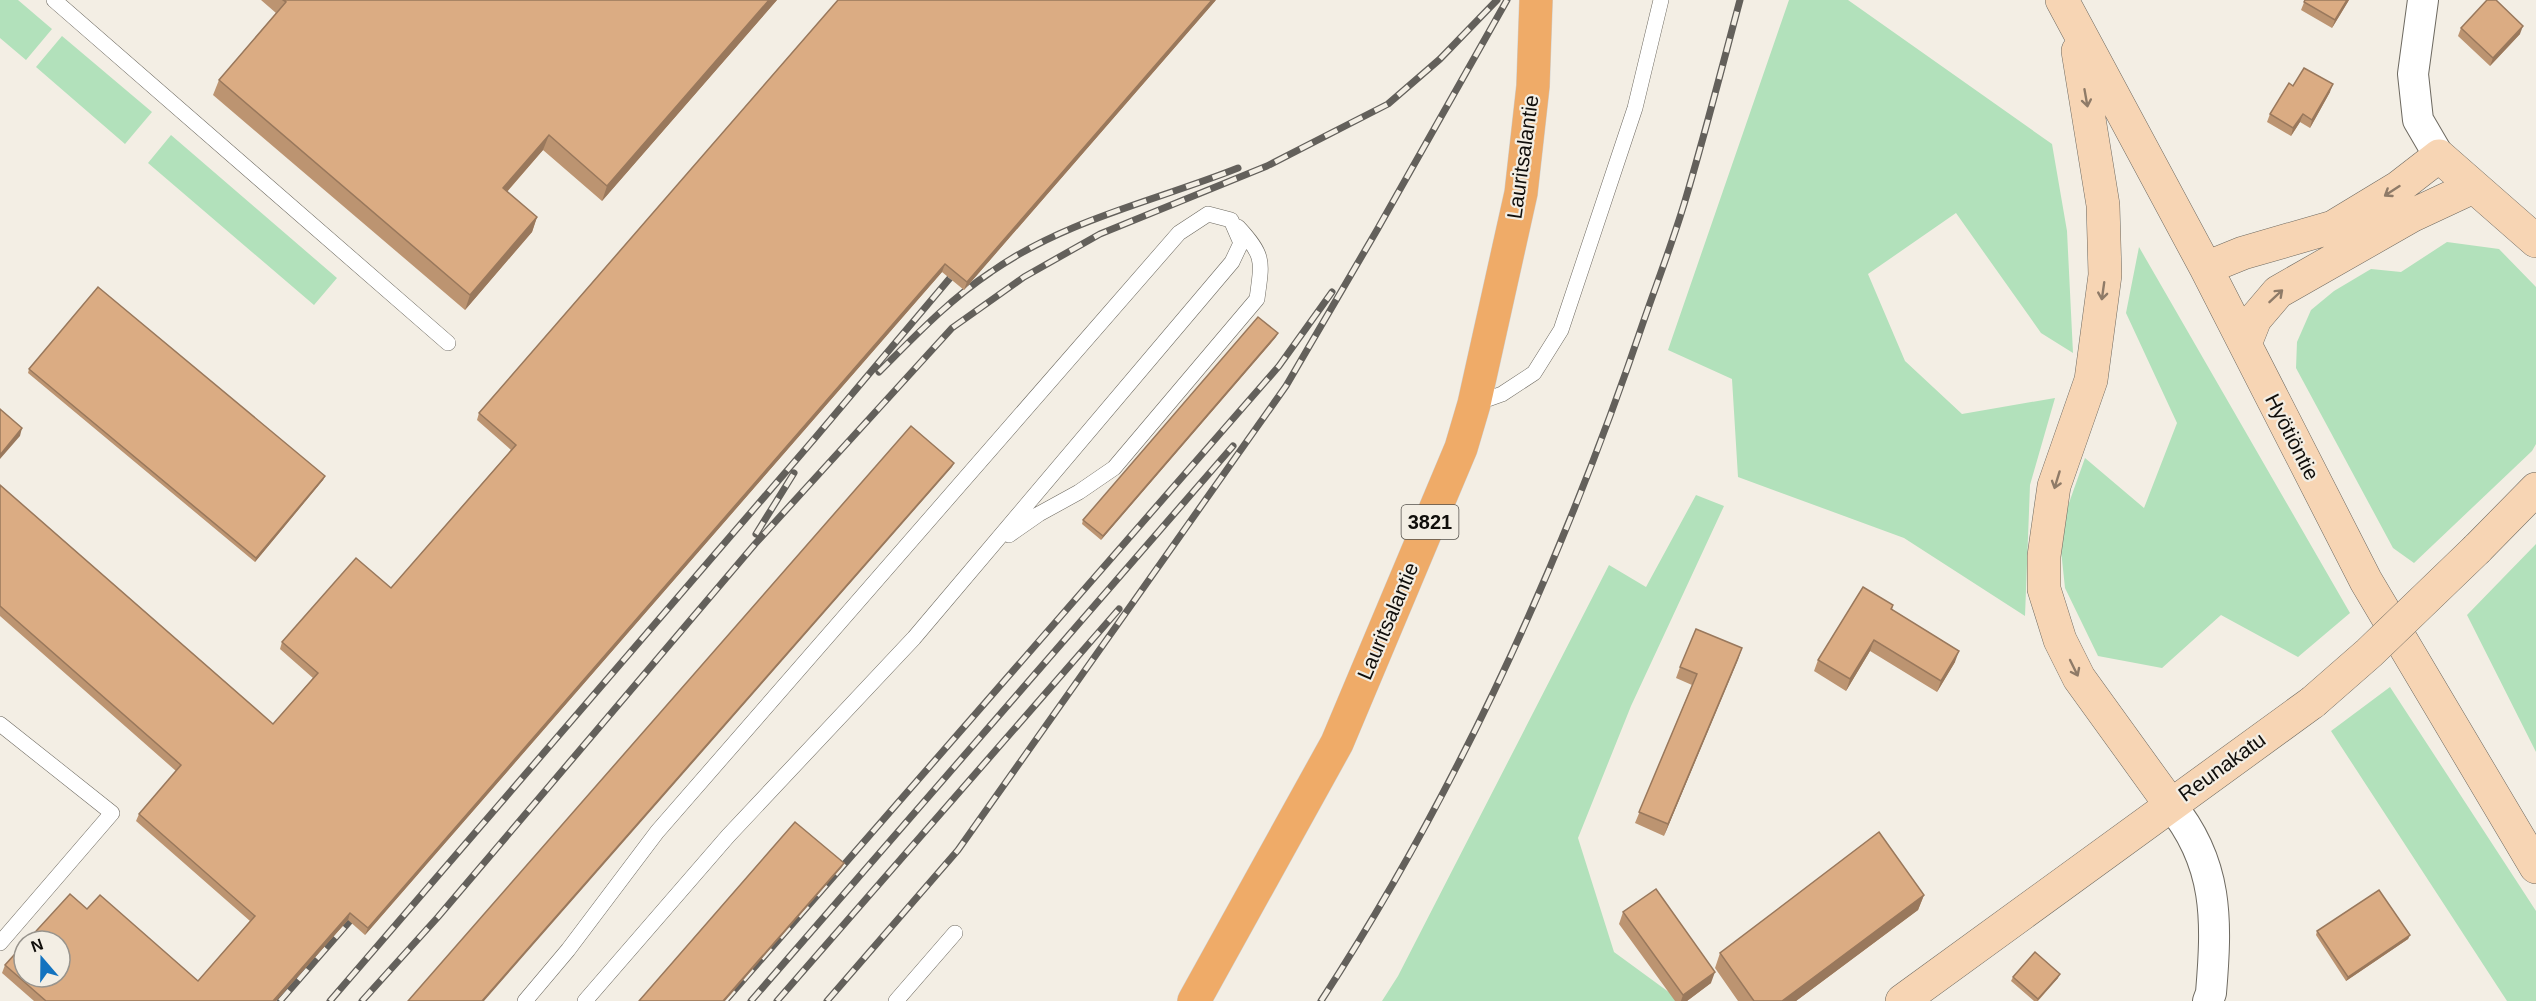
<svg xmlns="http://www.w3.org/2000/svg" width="2536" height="1001" viewBox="0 0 2536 1001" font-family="Helvetica,sans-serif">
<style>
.green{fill:#b2e1bb}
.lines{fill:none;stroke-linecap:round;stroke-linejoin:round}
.lane-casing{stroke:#6d6960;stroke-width:16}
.street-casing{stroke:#6d6960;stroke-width:32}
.secondary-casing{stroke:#6d6960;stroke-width:34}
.primary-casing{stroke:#cfcfce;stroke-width:34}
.lane{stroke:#fff;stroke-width:15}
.street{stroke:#fff;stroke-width:30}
.secondary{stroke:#f7d5b4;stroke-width:33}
.primary{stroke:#efab68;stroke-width:33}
.rail-casing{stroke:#63605b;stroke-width:7}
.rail{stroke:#f3eee4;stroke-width:4.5;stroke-dasharray:14;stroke-linecap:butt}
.secondary-bridge-casing{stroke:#6d6960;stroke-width:34;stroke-linecap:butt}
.secondary-bridge{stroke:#f7d5b4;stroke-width:33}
.wall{fill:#bc9471}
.shaded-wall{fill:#99785c}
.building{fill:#dbac83;stroke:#99785c;stroke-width:1.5}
.oneway{stroke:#8f7b68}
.labels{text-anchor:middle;stroke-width:4.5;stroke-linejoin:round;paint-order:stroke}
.shield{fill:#f3eee4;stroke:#54514c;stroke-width:1.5}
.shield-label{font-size:20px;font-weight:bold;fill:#100e0b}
.street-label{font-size:21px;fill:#100e0b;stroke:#f3eee4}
</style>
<rect width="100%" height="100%" fill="#f3eee4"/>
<!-- green -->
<path class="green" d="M0,0h18l34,29 -26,31 -26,-22z
M1789,0h59l204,144 15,87 6,122 -32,-20 -85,-120 -88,61 37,87 57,53 93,-16 -25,87 -5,131 -121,-78 -166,-61 -6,-98 -64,-29z
M62,36l90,76 -27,32 -89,-77z
M171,135l166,143 -23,27 -166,-142z
M2447,242l52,7 37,38v157l-4,7 -118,112 -21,-15 -97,-180 1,-26 14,-32 23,-19 37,-22 30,3z
M2139,247l211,366 -52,44 -77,-42 -59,53 -64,-12 -33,-68 -6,-57 26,-73 59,50 33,-85 -51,-110z
M1696,495l28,11 -93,200 -53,132 36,114 67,49h-299l16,-25 211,-411 37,22z
M2536,544v208l-69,-137z
M2390,687l146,224v90h-29l-176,-270z"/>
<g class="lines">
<defs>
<path id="lane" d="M54,0l394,343
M1474,404l28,-10 32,-21 27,-43 74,-222 26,-108
M1009,535l30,-21 40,-22 35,-24 143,-169c5,-38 8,-43 -19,-72
M0,724l112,89 -112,130
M525,1001l43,-51 89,-118 522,-599 29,-19 23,6 10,23 -9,19 -318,376 -186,198 -143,165
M896,1001l59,-68"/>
<path id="street" d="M2423,0l-10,74 5,46 21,36
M2170,804c49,59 47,117 41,189l-3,8"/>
<path id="secondary" d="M2062,0l144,268 160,313 170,286
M2078,51l25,154 2,70 -14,105 -37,106 -10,70v33l16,51 19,38 91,126
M2206,268l37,-15 90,-26 66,-40 40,-31 97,85
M2245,344l10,-25 23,-27 135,-77 60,-28
M2477,549l59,-60
M1902,1001l411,-299"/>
<path id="primary" d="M1194,1001l143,-258 124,-295 13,-44 47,-211 12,-107 3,-86"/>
</defs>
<!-- lane casing -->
<use href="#lane" class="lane-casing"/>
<!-- street casing -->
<use href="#street" class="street-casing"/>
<!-- secondary casing -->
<use href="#secondary" class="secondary-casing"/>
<!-- primary casing -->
<use href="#primary" class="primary-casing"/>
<!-- lane -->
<use href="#lane" class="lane"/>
<!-- street -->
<use href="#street" class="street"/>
<!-- secondary -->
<use href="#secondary" class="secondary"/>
<!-- primary -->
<use href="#primary" class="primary"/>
<defs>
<path id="rail" d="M879,372c35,-35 70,-72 112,-100 74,-52 164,-71 247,-104
M756,534l38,-61
M280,1001l69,-79
M330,1001l485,-563 135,-160
M362,1001l76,-84 317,-373 197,-216 72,-51 76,-43 167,-68 121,-62 52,-45 57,-59
M725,1001l554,-635 53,-74
M751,1001l482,-555
M777,1001l342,-392
M827,1001l131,-151 328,-464 91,-156 130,-230
M1321,1001c138,-212 242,-442 323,-681 14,-40 29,-79 41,-119 20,-67 37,-134 55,-201"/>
</defs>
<!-- rail casing -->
<use href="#rail" class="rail-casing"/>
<!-- rail -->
<use href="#rail" class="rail"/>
<defs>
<path id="secondary-bridge" d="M2313,702l56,-49 108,-104"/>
</defs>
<!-- secondary-bridge casing -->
<use href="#secondary-bridge" class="secondary-bridge-casing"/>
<!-- secondary-bridge -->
<use href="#secondary-bridge" class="secondary-bridge"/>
</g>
<!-- wall -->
<path class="wall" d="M261,0h516l-175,201 -59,-51 -36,42 30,25 -5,15 -67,78 -252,-215 6,-15 57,-67z
M1216,0l-252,290 -22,-18 -577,663 -17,-15 -72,81h-242l-32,-28 3,-8 82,-56 111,72 52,-60 -114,-100 3,-7 37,-43 -176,-155v-131l273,239 40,-46 -33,-29 2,-7 109,-54 120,-138 -34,-30 2,-7z
M2305,0h44l-17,28 -31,-18z
M2461,28l59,6 -30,32 -32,-30z
M2293,86l37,6 -20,36 -10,-6 -9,14 -24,-14 3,-8z
M1276,337l-175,203 -19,-16 1,-4z
M29,369l296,107 -2,4 -68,82 -227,-189z
M1893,605l-1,5 63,52 -18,30 -67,-41 -24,40 -32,-20 4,-11z
M1742,648l-78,188 -29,-13 57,-138 -16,-7 4,-11z
M1924,895l-6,15 -122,91h-58l-23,-33 5,-15z
M1623,912l88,71 -24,18h-12l-56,-77z
M2317,931l93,4 -2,4 -62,42 -30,-46z
M2013,977l45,1 -20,23h-4l-23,-20z"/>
<!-- shaded-wall -->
<path class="shaded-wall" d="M769,0h8l-175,201 5,-15z
M1212,0h4l-252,290 3,-8z
M2347,0h2l-17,28 3,-8z
M2523,26l-3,8 -30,32 3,-8z
M2333,84l-3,8 -20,36 2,-8z
M2303,114l-3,8 -9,14 2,-8z
M549,135l-6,15 -46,53 6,-15z
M537,217l-5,15 -67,78 5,-15z
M945,264l-3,8 -577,663 3,-7z
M1278,333l-2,4 -175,203 2,-4z
M22,428l-2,8 -20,23v-4z
M954,463l-2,4 -468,534h-2z
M325,476l-2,4 -68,82 1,-4z
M1874,640l-4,11 -24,40 4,-12z
M1742,648l-4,12 -74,176 4,-12z
M1959,651l-4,11 -18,30 4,-11z
M844,863l-2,4 -117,134h-2z
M1924,895l-6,15 -122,91h-14z
M350,913l-2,7 -72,81h-3z
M2410,935l-2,4 -62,42 2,-4z
M1715,972l-4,11 -24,18h-6l2,-6z
M2060,974l-2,4 -21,23 1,-2z"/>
<!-- building -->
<path class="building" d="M283,0h486l-162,186 -58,-51 -46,53 34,29 -67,78 -251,-215 67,-78z
M838,0h374l-245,282 -22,-18 -577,664 -18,-15 -77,88h-227l-41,-36 19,-21v33h36v-36h-33l43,-47 17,15 13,-14 98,86 57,-65 -116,-102 42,-49 -181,-159v-121l273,239 45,-51 -36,-31 74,-84 35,30 125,-143 -37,-32z
M2305,0h42l-12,20 -31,-18z
M2487,0h9l27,26 -30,32 -32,-30z
M2304,68l29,16 -21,36 -9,-6 -10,14 -23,-14 19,-31 4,3z
M98,287l227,189 -69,82 -227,-189z
M1258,317l20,16 -175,203 -20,-16z
M0,409l22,19 -22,27z
M911,426l43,37 -472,538h-74z
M1863,587l30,18 -2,4 68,42 -18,30 -67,-41 -24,39 -32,-19z
M1696,629l46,19 -74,176 -29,-12 58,-138 -17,-7z
M795,822l49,41 -121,138h-84z
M1879,832l45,63 -142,106h-28l-34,-48z
M1656,889l59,83 -32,23 -60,-83z
M2379,890l31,45 -62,42 -31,-46z
M2035,952l25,22 -22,25 -25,-22z"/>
<!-- one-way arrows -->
<defs><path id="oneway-shaft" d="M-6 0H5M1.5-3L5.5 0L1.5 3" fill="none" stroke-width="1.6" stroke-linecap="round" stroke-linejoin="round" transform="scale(1.5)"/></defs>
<g class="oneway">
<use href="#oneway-shaft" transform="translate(2086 98) rotate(80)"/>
<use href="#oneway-shaft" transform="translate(2392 191) rotate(147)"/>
<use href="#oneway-shaft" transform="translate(2103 291) rotate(98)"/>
<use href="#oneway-shaft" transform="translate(2276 296) rotate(-43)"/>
<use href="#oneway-shaft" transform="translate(2057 480) rotate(107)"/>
<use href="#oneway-shaft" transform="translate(2074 668) rotate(64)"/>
</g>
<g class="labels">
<!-- shield labels -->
<rect class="shield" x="1401.5" y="505" width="57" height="34" rx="4.5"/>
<g class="shield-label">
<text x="1430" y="529">3821</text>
</g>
<!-- street labels -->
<g class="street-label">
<text transform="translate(1523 157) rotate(-82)" y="7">Lauritsalantie</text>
<text transform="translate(2292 437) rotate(63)" y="7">Hyötiöntie</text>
<text transform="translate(1388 621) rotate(-67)" y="7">Lauritsalantie</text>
<text transform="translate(2222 767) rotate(-36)" y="7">Reunakatu</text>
</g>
</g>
<!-- north arrow -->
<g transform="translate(42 959) rotate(340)"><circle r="28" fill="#f3eee4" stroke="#98948d" stroke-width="1.5"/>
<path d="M0-4.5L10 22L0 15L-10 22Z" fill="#1373bf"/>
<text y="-9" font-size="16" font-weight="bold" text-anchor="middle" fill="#100e0b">N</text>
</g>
</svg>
